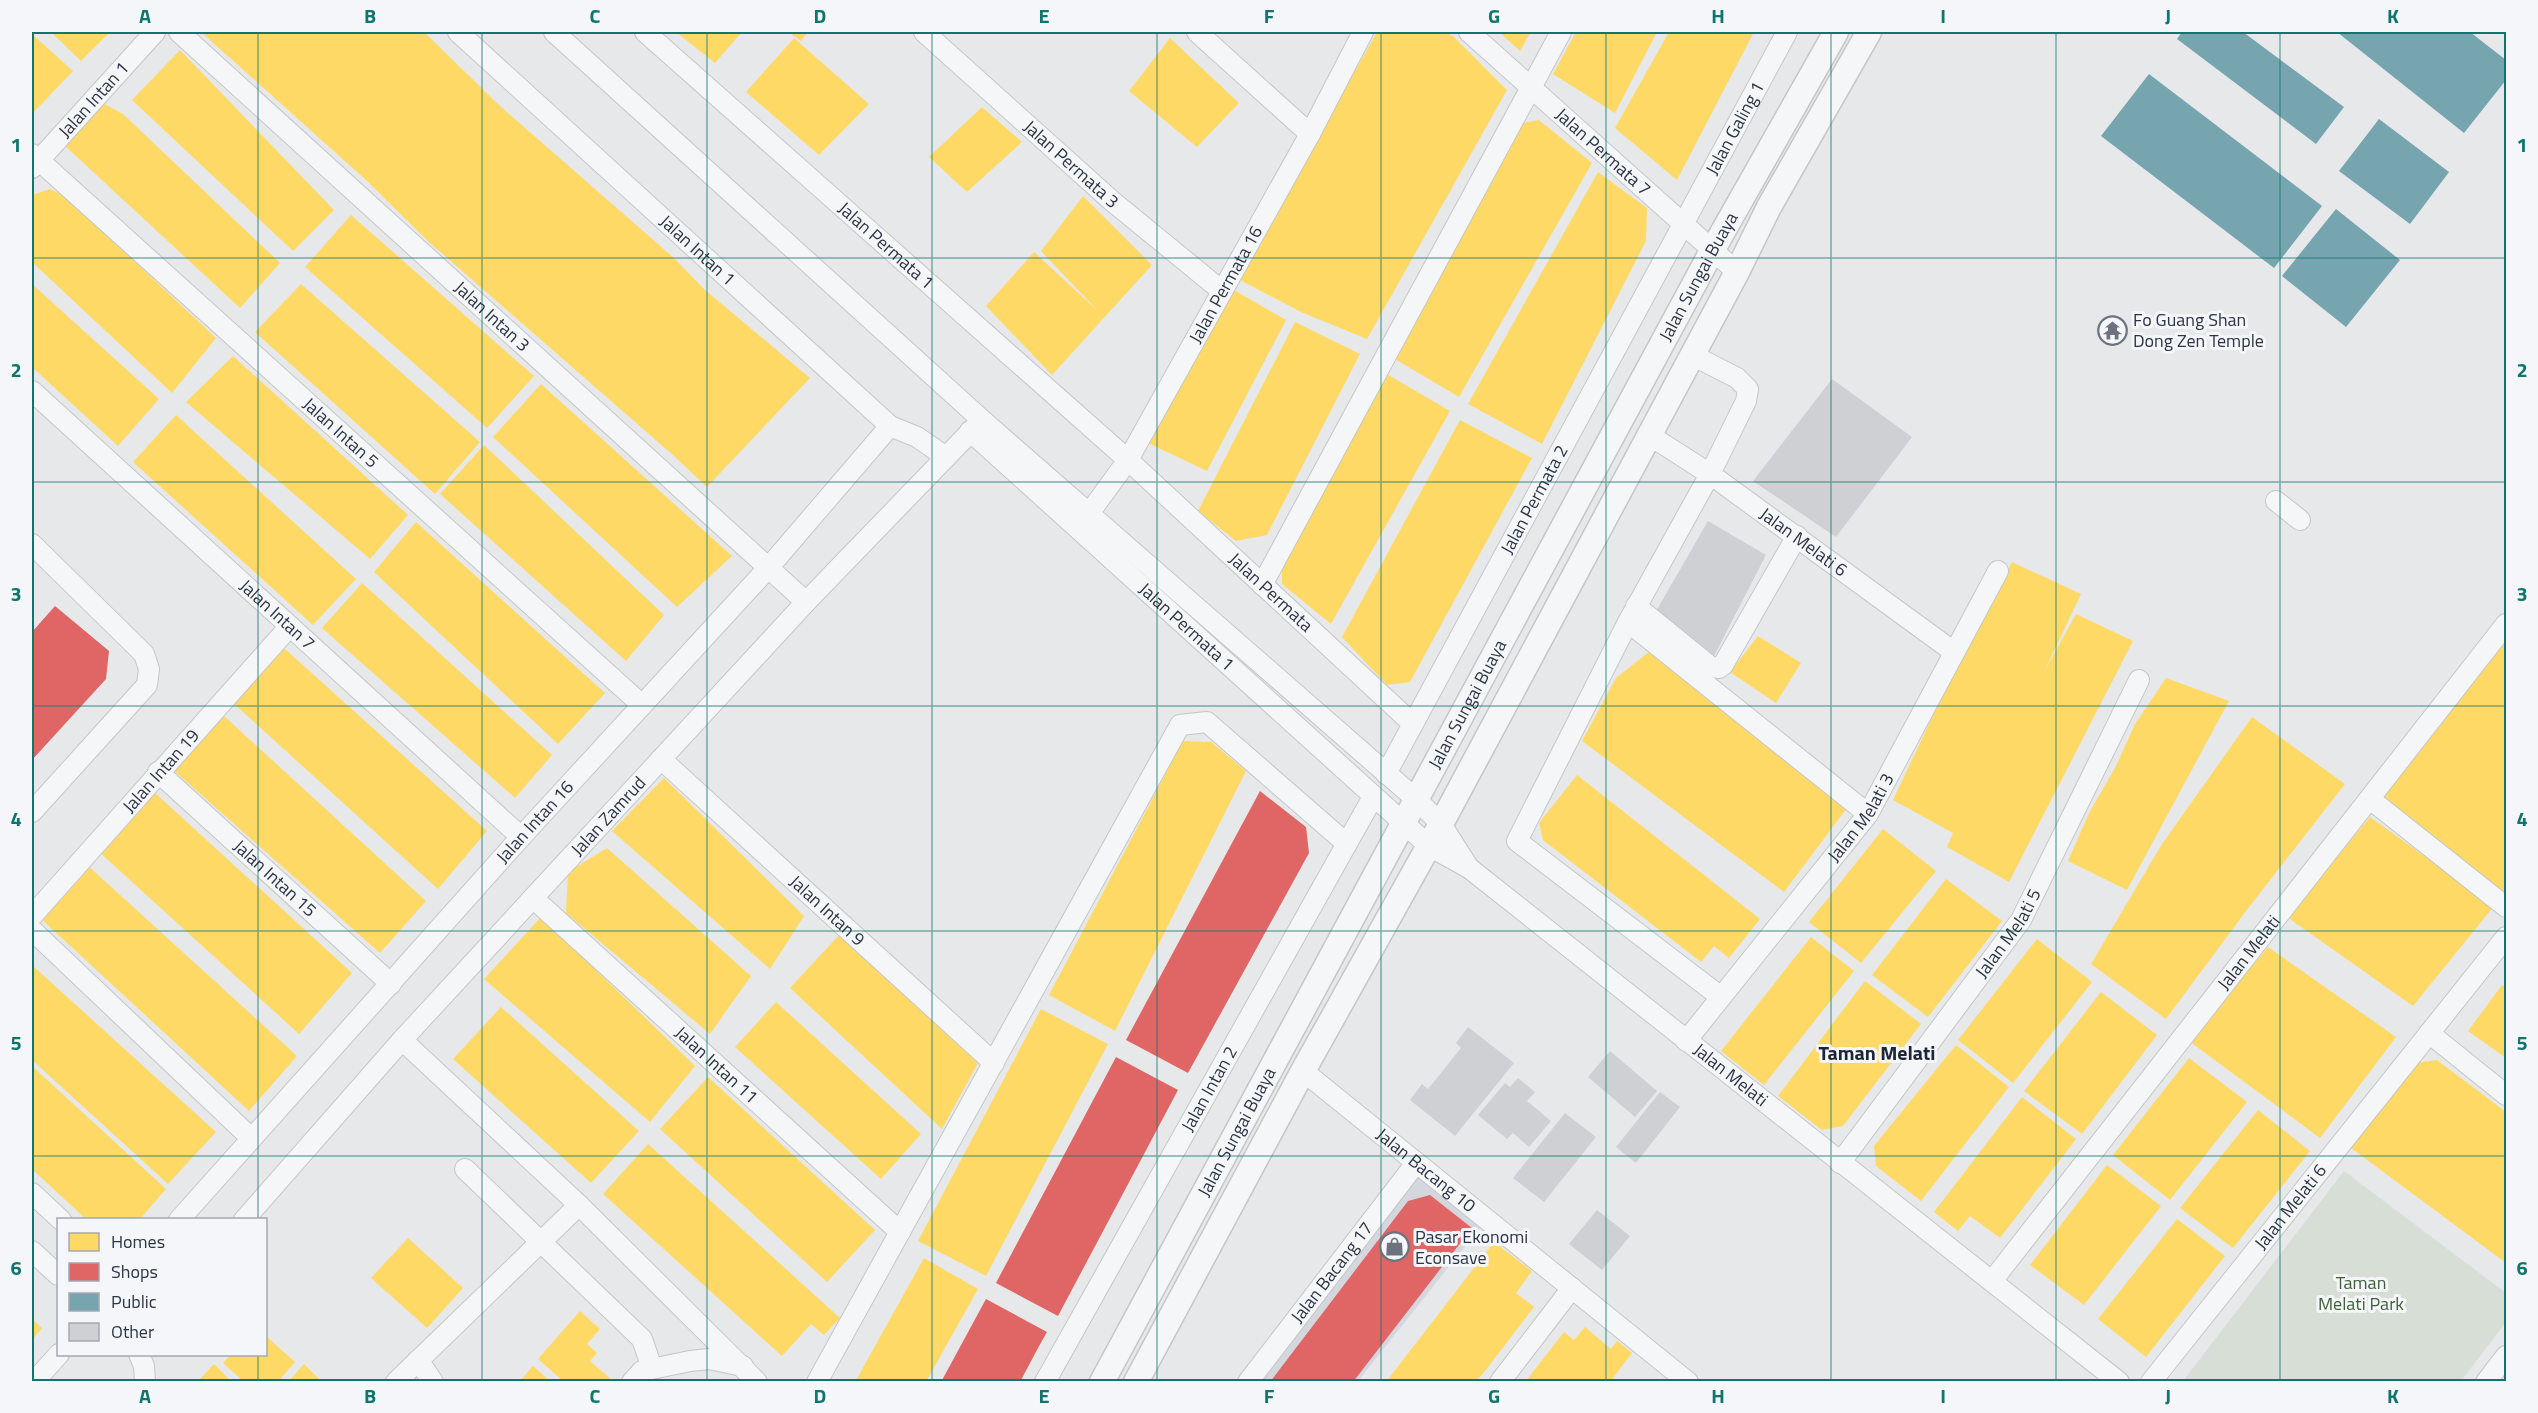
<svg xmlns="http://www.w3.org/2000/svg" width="2538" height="1413" viewBox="0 0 2538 1413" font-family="'Titillium Web',sans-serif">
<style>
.built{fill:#d4d7dd}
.green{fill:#d6ded6}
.homes{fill:#ffd966}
.shops{fill:#e06666}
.public{fill:#76a5af}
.building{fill:#ced0d3}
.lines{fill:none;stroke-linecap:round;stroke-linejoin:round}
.minor-casing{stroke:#c4c6c8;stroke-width:22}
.tertiary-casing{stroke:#c4c6c8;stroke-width:27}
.minor{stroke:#f5f6f7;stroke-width:20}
.tertiary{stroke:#f5f6f7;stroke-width:24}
.grid{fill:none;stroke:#0f766e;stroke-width:1.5;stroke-opacity:0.55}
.labels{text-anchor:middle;stroke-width:6;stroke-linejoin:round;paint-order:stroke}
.street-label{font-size:18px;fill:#2b3445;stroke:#f4f6f9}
.poi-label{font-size:18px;fill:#2b3445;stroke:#f4f6f9;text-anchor:start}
.park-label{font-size:18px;fill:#3f6138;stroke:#f4f6f9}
.neighbourhood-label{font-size:20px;font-weight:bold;fill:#1d2536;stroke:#f4f6f9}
.neatline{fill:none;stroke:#0f766e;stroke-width:2}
.grid-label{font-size:20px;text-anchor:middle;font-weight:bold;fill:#0f766e}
</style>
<rect width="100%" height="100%" fill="#e6e8ea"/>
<!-- built -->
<path class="built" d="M1418,1175l64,50 -124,156 -100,1z"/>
<!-- green -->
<path class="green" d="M2344,1171l162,122v29l-45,59h-278z"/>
<!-- homes -->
<path class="homes" d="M51,32h59l-29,29z
M201,32h223l76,74 174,152 30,31 106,89 -103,109 -33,-31 -244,-213 -64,-63z
M676,32h66l-27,31z
M788,32h20l-7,9z
M1377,32h69l8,5 53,53 -140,249 -66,-27 -63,-33z
M1499,32h32l-11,19z
M1576,32h81l-42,81 -62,-39z
M1669,32h85l-77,148 -62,-52z
M32,34l41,37 -41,43z
M794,38l75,66 -50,51 -73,-63z
M1170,38l69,65 -42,44 -68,-56z
M180,50l154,160 -41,41 -161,-151z
M101,102l22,12 157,149 -40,45 -177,-164z
M982,107l40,35 -55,50 -38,-35z
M1539,120l53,43 -133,234 -64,-38 128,-236z
M1598,172l49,36 -1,33 -104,203 -74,-40z
M50,189l16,8 150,141 -44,55 -140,-131v-67z
M1083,196l69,69 -100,110 -66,-69 48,-54 64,59 -57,-60z
M351,215l183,161 -47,52 -182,-161z
M32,284l127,115 -41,47 -86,-79z
M301,284l179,158 -45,52 -180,-162z
M1234,290l52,30 -79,151 -59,-28z
M1295,322l65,32 -93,181 -31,6 -38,-30z
M233,356l175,159 -38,44 -184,-157z
M1385,373l65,38 -119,213 -49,-40v-19z
M541,384l191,172 -55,51 -184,-170z
M176,415l180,164 -43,46 -180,-163z
M1460,420l72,38 -122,224 -23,3 -45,-48z
M484,445l180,170 -38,46 -186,-167z
M416,522l189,171 -47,51 -184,-172z
M2012,562l69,32 -37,78 32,-58 57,27 -124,241 -62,-35 6,-14 -60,-33 71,-150z
M362,583l190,172 -37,43 -193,-170z
M1758,636l43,27 -25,40 -46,-31z
M2506,637v251l-3,4 -122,-93z
M284,648l203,183 -49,58 -205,-186z
M1654,648l196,156 -66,88 -202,-151 34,-63z
M2166,678l63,23 -102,189 -59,-29 21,-48 26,-45 20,-44z
M223,715l203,186 -46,52 -208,-184z
M2252,717l93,67 -99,127 -80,108 -75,-55 71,-120z
M1183,741l28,1 35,29 -131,260 -66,-36z
M1577,775l183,144 -31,39 -15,-12 -13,16 -158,-122 -4,-17z
M664,778l140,138 -34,53 -158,-138z
M153,791l199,182 -53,61 -201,-183z
M2370,817l124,89 -81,100 -126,-89z
M1883,829l53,42 -75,92 -52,-41z
M607,848l144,128 -41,58 -144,-121 2,-41z
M85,863l212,193 -48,55 -211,-195z
M1946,879l56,42 -74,96 -56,-42z
M541,917l154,149 -45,56 -166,-143z
M839,935l139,128 -36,66 -152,-141z
M1811,937l43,34 -90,114 -43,-34z
M2037,939l55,43 -79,101 -55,-43z
M2268,947l128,90 -76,101 -131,-97z
M32,965l184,167 -48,52 -136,-124z
M1865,981l56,43 -78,102 -21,4 -44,-34z
M2502,985l4,3v70l-38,-27z
M2101,992l56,43 -75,99 -58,-43z
M776,1002l145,132 -40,45 -146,-132z
M501,1007l138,124 -48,52 -138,-124z
M1041,1009l67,35 -122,232 -68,-35z
M1956,1045l53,42 -88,114 -45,-35 -2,-20z
M2189,1058l58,44 -77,98 -57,-45z
M2437,1060l69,52v151l-155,-115 64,-85z
M32,1066l134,123 -27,31h-52l-55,-51z
M708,1077l167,153 -48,52 -167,-153z
M2022,1097l54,42 -76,99 -30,-22 -12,15 -24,-19z
M2258,1110l52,41 -77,97 -53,-40z
M648,1144l192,174 -16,17 -13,-11 -29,32 -179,-162z
M2107,1165l54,41 -77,99 -54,-40z
M2177,1219l48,37 -79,101 -48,-38z
M408,1238l55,50 -36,40 -56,-50z
M1494,1242l38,29 -16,22 18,14 -49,64 -9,11h-90z
M924,1258l54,31 -27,48 -25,45h-71z
M580,1311l20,18 -13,15 10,9 -7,8 22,19 -2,2h-46l-26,-23z
M32,1319l10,9 -10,12z
M1585,1327l26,22 6,-8 15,12 -22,29h-85l39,-50 10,8z
M266,1336l29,26 -17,20h-34l-21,-19 8,-9h35z
M214,1364l18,18h-35z
M304,1364l18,18h-34z
M533,1366l18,16h-32z"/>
<!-- shops -->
<path class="shops" d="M55,606l54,45 -3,28 -74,81v-128z
M1260,791l46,36 3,26 -121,220 -62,-33z
M1116,1057l62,33 -120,226 -62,-33z
M1430,1195l42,33 -119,154h-83l138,-181z
M986,1299l61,33 -9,16 -18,34h-79z"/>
<!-- public -->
<path class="public" d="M2182,32h61l101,75 -28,37 -139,-105z
M2337,32h133l36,28v20l-42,53z
M2149,74l173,132 -48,62 -173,-132z
M2379,119l70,53 -39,52 -71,-53z
M2336,209l64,51 -54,67 -64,-51z"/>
<!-- building -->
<path class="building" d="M1832,379l80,58 -76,100 -83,-56z
M1708,521l58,34 -53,103 -58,-45z
M1468,1027l46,36 -59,73 -45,-36 12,-16 6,5 33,-41 -5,-5z
M1610,1051l47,40 -22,26 -47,-40z
M1518,1078l17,14 -8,9 24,20 -22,26 -16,-14 -6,6 -29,-24 27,-32 5,4z
M1660,1092l20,15 -44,56 -20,-16z
M1565,1113l31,24 -52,65 -31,-24z
M1597,1210l33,26 -28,34 -33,-26z"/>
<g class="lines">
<defs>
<g id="minor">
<path id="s1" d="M179,32l627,570"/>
<path id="s2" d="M458,32l432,394 27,11 29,20"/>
<path d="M554,32l428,388 435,380 24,24 28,44"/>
<path id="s3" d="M645,32l483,428 285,264"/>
<path id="s4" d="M924,32l188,169 110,90"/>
<path d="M1197,32l113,102"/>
<path id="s5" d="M1469,32l268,240"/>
<path id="s6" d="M32,154l610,551"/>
<path id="s7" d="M32,168l123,-136"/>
<path d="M1692,355l45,23 11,11 -2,12 -36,73 -82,148 -111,219 204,156"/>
<path id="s8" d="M32,391l489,446"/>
<path id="s9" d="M970,431l459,415 40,22 650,514"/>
<path id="s10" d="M1649,435l61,39 244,178"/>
<path d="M2276,501l24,19"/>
<path id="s11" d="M1082,523l46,-63 182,-326 53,-102"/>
<path d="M32,544l112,110 5,15 -2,16 -115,127"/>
<path d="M1262,585l299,-553"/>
<path d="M1636,606l75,61 8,1 4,-3 74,-129"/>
<path d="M1628,622l240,192"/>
<path id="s12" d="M661,759l333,304"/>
<path id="s13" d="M158,772l233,212"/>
<path id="s14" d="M1386,774l401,-742"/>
<path d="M2370,799l136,108"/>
<path id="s15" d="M533,898l367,334"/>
<path id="s16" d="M32,916l258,-290"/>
<path d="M32,930l219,208"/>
<path d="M2429,1033l77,62"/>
<path d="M402,1040l177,165 178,177"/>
<path id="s17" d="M1686,1041l182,-227 130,-243"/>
<path id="s18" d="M1303,1071l385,311"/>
<path id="s19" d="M1840,1163l181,-243 118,-240"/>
<path d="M465,1169l177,170 10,29"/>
<path d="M32,1193l29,27"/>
<path id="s20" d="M179,1220l342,-383 248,-270 121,-141"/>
<path id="s21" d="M244,1220l158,-180 404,-438 174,-180"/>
<path d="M32,1251l26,24"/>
<path id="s22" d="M1992,1281l514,-657"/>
<path d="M139,1354l5,12 1,16"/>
<path d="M418,1360l15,22"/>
<path d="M34,1382l25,-28"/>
<path d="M396,1382l183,-177"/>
<path d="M632,1382l10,-11 48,-10 19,-2 34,7"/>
<path d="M817,1382l363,-657 27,-3 140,122"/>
<path id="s23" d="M1045,1382l328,-585"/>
<path id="s24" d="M1248,1382l168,-219"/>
<path d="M1500,1382l72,-94"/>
<path id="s25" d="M2151,1382l355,-445"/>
<path d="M2486,1382l20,-26"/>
</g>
<g id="tertiary">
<path id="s26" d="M1102,1382l610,-1131 124,-219"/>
<path d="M1136,1382l167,-311 138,-247 296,-552 32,-65 100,-175"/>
</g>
</defs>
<!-- minor casing -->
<use href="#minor" class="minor-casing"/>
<!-- tertiary casing -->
<use href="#tertiary" class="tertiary-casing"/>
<!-- minor -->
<use href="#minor" class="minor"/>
<!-- tertiary -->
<use href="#tertiary" class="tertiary"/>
</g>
<!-- grid -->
<path class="grid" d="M258,32v1188M482,32v1350M707,32v1350M932,32v1350M1157,32v1350M1381,32v1350M1606,32v1350M1831,32v1350M2056,32v1350M2280,32v1350M32,258h2474M32,482h2474M32,706h2474M32,931h2474M32,1156h2474M258,1354v28"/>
<!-- icons -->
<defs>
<symbol id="temple-ring" viewBox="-11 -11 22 22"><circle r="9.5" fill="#f4f6f9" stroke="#6c737f" stroke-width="1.5"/><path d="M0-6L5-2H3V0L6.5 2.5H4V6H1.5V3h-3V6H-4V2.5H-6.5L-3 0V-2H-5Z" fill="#6c737f"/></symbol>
<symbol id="shop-ring" viewBox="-11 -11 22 22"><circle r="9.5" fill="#f4f6f9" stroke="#6c737f" stroke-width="1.5"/><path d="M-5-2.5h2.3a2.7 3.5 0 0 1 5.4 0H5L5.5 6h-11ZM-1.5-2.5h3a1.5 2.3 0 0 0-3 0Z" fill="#6c737f"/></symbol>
</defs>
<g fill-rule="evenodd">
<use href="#temple-ring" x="2096" y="314" width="33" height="33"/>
<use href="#shop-ring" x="1378" y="1230" width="33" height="33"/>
</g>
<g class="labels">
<!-- street labels -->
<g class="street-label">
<text dy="6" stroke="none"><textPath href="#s7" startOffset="92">Jalan Intan 1</textPath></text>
<text dy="6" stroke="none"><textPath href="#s14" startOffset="734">Jalan Galing 1</textPath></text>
<text dy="6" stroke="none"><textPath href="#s5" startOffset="180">Jalan Permata 7</textPath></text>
<text dy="6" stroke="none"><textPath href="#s4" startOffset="198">Jalan Permata 3</textPath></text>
<text dy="6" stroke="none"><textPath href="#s3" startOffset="322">Jalan Permata 1</textPath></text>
<text dy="6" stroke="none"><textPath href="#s2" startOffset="324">Jalan Intan 1</textPath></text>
<text dy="6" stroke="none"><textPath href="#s26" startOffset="1256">Jalan Sungai Buaya</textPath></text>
<text dy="6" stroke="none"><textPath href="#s11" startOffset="279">Jalan Permata 16</textPath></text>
<text dy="6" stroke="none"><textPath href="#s1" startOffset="423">Jalan Intan 3</textPath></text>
<text dy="6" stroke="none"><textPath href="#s6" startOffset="416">Jalan Intan 5</textPath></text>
<text dy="6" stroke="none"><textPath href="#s14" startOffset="312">Jalan Permata 2</textPath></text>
<text dy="6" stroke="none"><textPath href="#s10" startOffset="188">Jalan Melati 6</textPath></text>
<text dy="6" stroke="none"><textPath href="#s3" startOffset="840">Jalan Permata</textPath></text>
<text dy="6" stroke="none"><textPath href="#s8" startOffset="332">Jalan Intan 7</textPath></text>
<text dy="6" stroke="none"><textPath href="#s9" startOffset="292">Jalan Permata 1</textPath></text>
<text dy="6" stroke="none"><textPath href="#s26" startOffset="770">Jalan Sungai Buaya</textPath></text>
<text dy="6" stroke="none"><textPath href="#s16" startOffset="194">Jalan Intan 19</textPath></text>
<text dy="6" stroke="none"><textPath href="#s21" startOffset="544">Jalan Zamrud</textPath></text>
<text dy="6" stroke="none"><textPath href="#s17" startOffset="284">Jalan Melati 3</textPath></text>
<text dy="6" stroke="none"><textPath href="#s20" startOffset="534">Jalan Intan 16</textPath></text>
<text dy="6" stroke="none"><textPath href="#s13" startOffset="158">Jalan Intan 15</textPath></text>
<text dy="6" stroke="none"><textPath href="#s12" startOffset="225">Jalan Intan 9</textPath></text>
<text dy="6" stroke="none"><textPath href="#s19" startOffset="285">Jalan Melati 5</textPath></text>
<text dy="6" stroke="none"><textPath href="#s22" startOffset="417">Jalan Melati</textPath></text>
<text dy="6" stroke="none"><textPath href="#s15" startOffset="248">Jalan Intan 11</textPath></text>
<text dy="6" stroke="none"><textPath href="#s9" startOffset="998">Jalan Melati</textPath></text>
<text dy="6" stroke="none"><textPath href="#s23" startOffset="336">Jalan Intan 2</textPath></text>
<text dy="6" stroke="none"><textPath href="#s26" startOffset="284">Jalan Sungai Buaya</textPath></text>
<text dy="6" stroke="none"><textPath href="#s18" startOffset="158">Jalan Bacang 10</textPath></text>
<text dy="6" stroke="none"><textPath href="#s25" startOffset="224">Jalan Melati 6</textPath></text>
<text dy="6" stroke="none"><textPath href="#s24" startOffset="138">Jalan Bacang 17</textPath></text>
</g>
<!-- poi labels -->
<g class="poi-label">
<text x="2133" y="326">Fo Guang Shan<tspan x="2133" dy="21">Dong Zen Temple</tspan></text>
<text x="1415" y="1243">Pasar Ekonomi<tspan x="1415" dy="21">Econsave</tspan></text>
</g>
<!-- park labels -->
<g class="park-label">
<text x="2361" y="1289">Taman<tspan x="2361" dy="21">Melati Park</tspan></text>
</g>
<!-- neighbourhood labels -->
<g class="neighbourhood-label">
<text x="1877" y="1060">Taman Melati</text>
</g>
</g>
<!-- border -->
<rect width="2538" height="1413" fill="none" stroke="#f4f6f9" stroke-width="66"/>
<!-- legend -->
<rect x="57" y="1218" width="210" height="138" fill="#f4f6f9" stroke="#a4a8b1" stroke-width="1.5"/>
<rect x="69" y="1233" width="30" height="18" fill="#ffd966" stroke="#a4a8b1" stroke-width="1.5"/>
<text x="111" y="1248" font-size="18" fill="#2b3445">Homes</text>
<rect x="69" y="1263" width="30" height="18" fill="#e06666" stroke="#a4a8b1" stroke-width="1.5"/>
<text x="111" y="1278" font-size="18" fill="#2b3445">Shops</text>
<rect x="69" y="1293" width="30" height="18" fill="#76a5af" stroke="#a4a8b1" stroke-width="1.5"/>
<text x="111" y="1308" font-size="18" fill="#2b3445">Public</text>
<rect x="69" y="1323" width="30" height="18" fill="#ced0d3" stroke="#a4a8b1" stroke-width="1.5"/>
<text x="111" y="1338" font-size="18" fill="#2b3445">Other</text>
<rect x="33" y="33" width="2472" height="1347" class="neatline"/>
<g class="grid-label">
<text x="145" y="23">A</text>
<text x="370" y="23">B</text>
<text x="595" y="23">C</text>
<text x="820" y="23">D</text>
<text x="1044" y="23">E</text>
<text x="1269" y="23">F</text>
<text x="1494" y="23">G</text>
<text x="1718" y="23">H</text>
<text x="1943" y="23">I</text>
<text x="2168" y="23">J</text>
<text x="2393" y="23">K</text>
<text x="16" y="152">1</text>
<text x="2522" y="152">1</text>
<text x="16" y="377">2</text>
<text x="2522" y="377">2</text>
<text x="16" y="601">3</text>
<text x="2522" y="601">3</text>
<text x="16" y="826">4</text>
<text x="2522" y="826">4</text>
<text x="16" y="1050">5</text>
<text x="2522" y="1050">5</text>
<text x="16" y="1275">6</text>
<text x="2522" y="1275">6</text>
<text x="145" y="1403">A</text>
<text x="370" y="1403">B</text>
<text x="595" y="1403">C</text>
<text x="820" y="1403">D</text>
<text x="1044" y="1403">E</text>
<text x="1269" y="1403">F</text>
<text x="1494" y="1403">G</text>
<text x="1718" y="1403">H</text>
<text x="1943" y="1403">I</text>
<text x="2168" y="1403">J</text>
<text x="2393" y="1403">K</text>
</g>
</svg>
